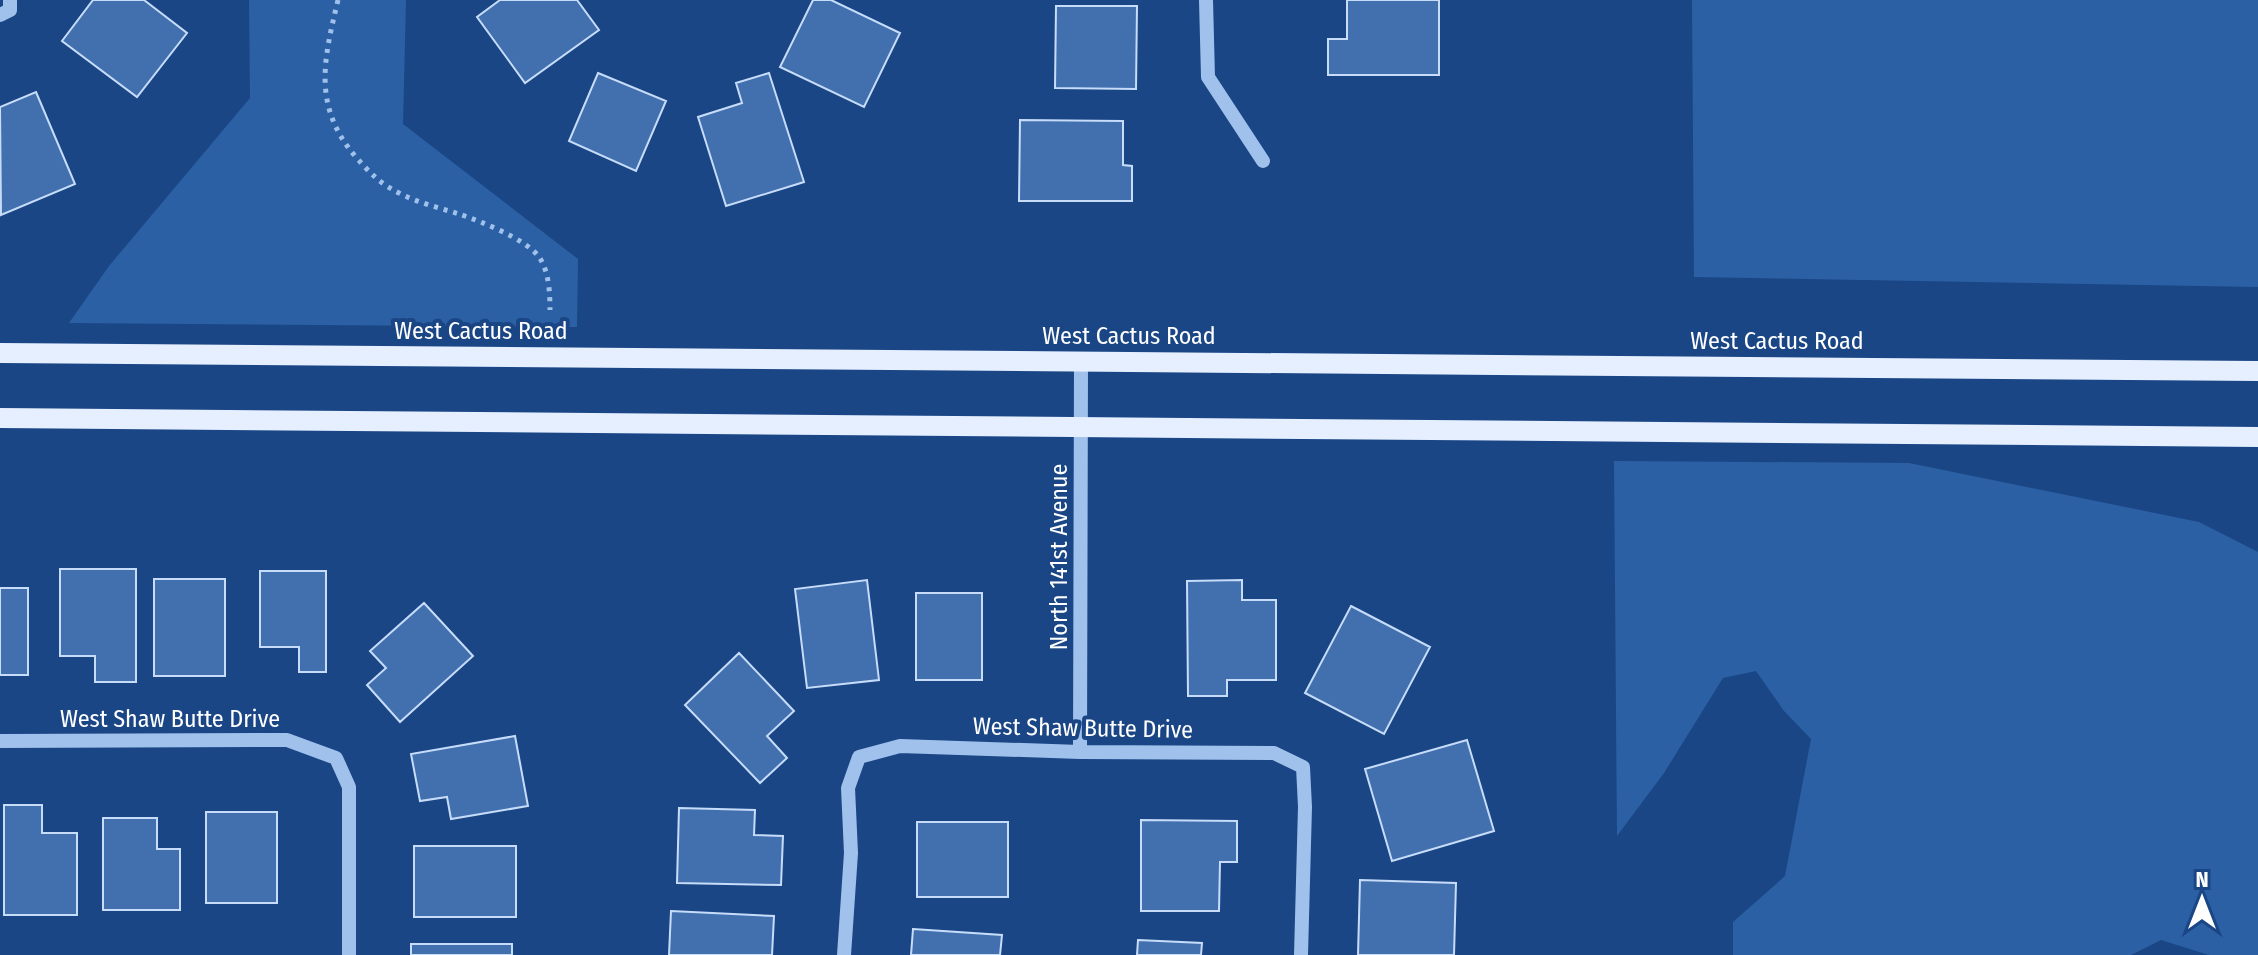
<svg xmlns="http://www.w3.org/2000/svg" width="2258" height="955" viewBox="0 0 2258 955" font-family="'Fira Sans Condensed',sans-serif">
<style>
.green{fill:#2c60a4}
.building{fill:#4270af;stroke:#c6dcf9;stroke-width:2}
.lines{fill:none;stroke-linecap:round;stroke-linejoin:round}
.path{stroke:#a0c1ec;stroke-width:5;stroke-dasharray:4 6;stroke-linecap:butt}
.minor{stroke:#a0c1ec;stroke-width:14}
.major{stroke:#e5efff;stroke-width:20}
.labels{text-anchor:middle;stroke-width:8;stroke-linejoin:round;paint-order:stroke}
.street-label{font-size:24px;fill:#fff;stroke:#1a4686}
</style>
<rect width="100%" height="100%" fill="#1a4686"/>
<!-- green -->
<path class="green" d="M249,0h157l-3,124 175,135 -1,68 -508,-4 40,-57 141,-168z
M1692,0h566v287l-564,-10z
M1614,461l295,2 290,59 59,30v403h-49l-48,-15 -30,15h-398v-33l52,-46 26,-137 -27,-28 -28,-40 -33,7 -59,95 -47,63z"/>
<!-- building -->
<path class="building" d="M93,0h51l43,33 -50,64 -75,-56z
M500,0h77l22,30 -74,53 -48,-66z
M813,0h18l69,33 -36,74 -84,-40z
M1347,0h92v75h-111v-36h19z
M1056,6h81l-1,83 -81,-1z
M598,73l68,28 -30,70 -67,-30z
M769,73l35,109 -78,24 -28,-89 44,-14 -6,-20z
M36,92l39,92 -74,31 -1,-108z
M1020,120l103,1v44l9,1v35h-113z
M60,569h76v113h-41v-26h-35z
M260,571h66v101h-27v-25h-39z
M154,579h71v97h-71z
M867,580l12,100 -72,8 -12,-99z
M1242,580v20h34v80h-49v16h-39l-1,-115z
M0,588h28v87h-28z
M916,593h66v87h-66z
M424,603l49,53 -73,66 -33,-37 19,-17 -16,-17z
M1351,606l79,41 -46,87 -79,-41z
M739,653l55,58 -27,25 20,22 -27,25 -75,-78z
M515,736l13,70 -77,13 -4,-22 -27,4 -9,-47z
M1467,740l27,91 -102,30 -27,-92z
M4,805h38v28h35v82h-73z
M679,808l76,2 -1,25 29,1 -2,49 -104,-2z
M206,812h71v91h-71z
M103,818h54v31h23v61h-77z
M1141,820l96,1v41h-17l-1,49h-78z
M917,822h91v75h-91z
M414,846h102v71h-102z
M1360,880l96,3 -2,72h-96z
M671,911l103,5 -2,39h-103z
M913,929l89,6 -2,20h-89z
M1138,940l64,3 -1,12h-64z
M411,944h101v11h-101z"/>
<g class="lines">
<!-- path -->
<path class="path" d="M338,0c-14,59 -26,105 17,156 16,18 24,27 46,38 18,9 39,14 58,20 21,7 67,25 80,43 10,14 11,36 11,53"/>
<!-- minor -->
<path class="minor" d="M1206,0l2,77 55,84
M0,15l10,-5v-10
M0,741l287,-1 49,18 13,29v168
M1080,752l1,-390
M844,955l7,-102 -3,-65 11,-31 41,-11 180,6 194,1 29,14 2,40 -4,148"/>
<!-- major -->
<path class="major" d="M0,353l2258,18
M0,418l2258,19"/>
</g>
<g class="labels">
<!-- street labels -->
<g class="street-label">
<text x="481" y="339">West Cactus Road</text>
<text x="1129" y="344">West Cactus Road</text>
<text x="1777" y="349">West Cactus Road</text>
<text transform="translate(1059 557) rotate(-90)" y="8">North 141st Avenue</text>
<text x="170" y="727">West Shaw Butte Drive</text>
<text transform="translate(1083 728) rotate(1)" y="8">West Shaw Butte Drive</text>
</g>
</g>
<!-- north arrow -->
<g transform="translate(2202 899)" stroke="#1a4686" stroke-width="6" paint-order="stroke">
<path d="M0-6L14 30L0 20L-14 30Z" fill="#ffffff"/>
<text y="-12" font-size="22" font-weight="bold" text-anchor="middle" fill="#ffffff">N</text>
</g>
</svg>
